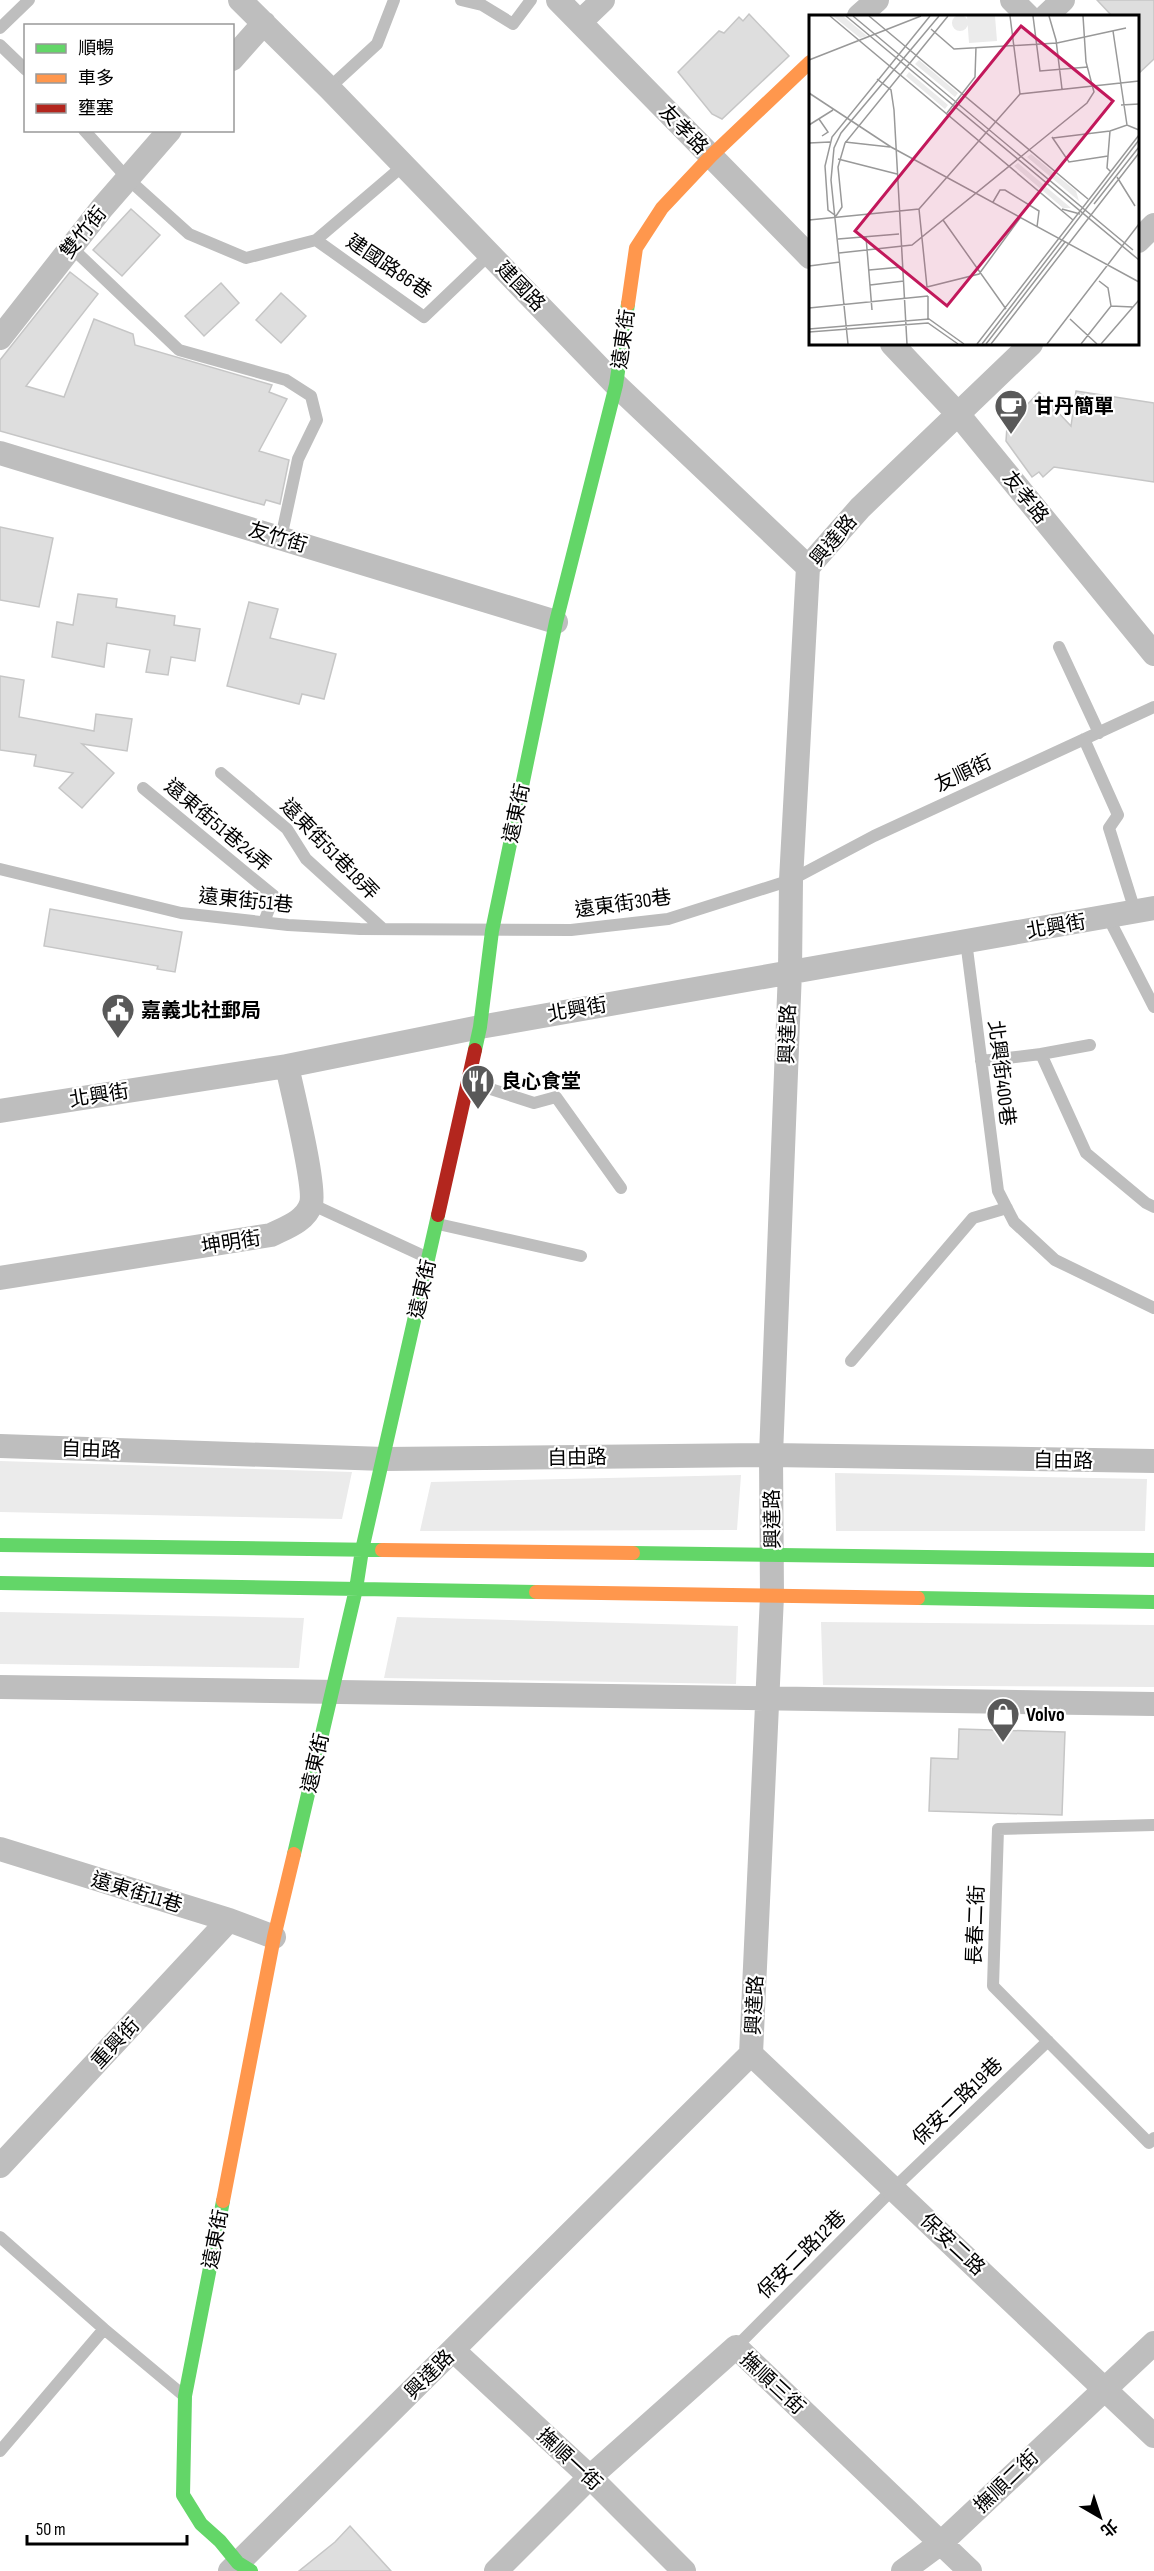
<svg xmlns="http://www.w3.org/2000/svg" width="1154" height="2571" viewBox="0 0 1154 2571" font-family="'Sofia Sans Condensed','Noto Sans TC',sans-serif">
<style>
.green{fill:#ebebeb}
.building{fill:#dedede;stroke:#c6c6c6;stroke-width:1.5}
.lines{fill:none;stroke-linecap:round;stroke-linejoin:round}
.lane{stroke:#bebebe;stroke-width:12}
.street{stroke:#bebebe;stroke-width:24}
.fast{stroke:#63d668;stroke-width:14}
.slow{stroke:#ff974d;stroke-width:14}
.jam{stroke:#b3261e;stroke-width:14}
.labels{text-anchor:middle;stroke-width:4.5;stroke-linejoin:round;paint-order:stroke}
.street-label{font-size:20px;fill:#000;stroke:#fff}
.poi-label{font-size:20px;font-weight:bold;fill:#000;stroke:#fff;text-anchor:start}
.inset-road{fill:none;stroke:#999;stroke-width:1.5}
.view{fill:#c2185b;fill-opacity:0.15;stroke:#c2185b;stroke-width:3}
.inset-edge{fill:none;stroke:#000;stroke-width:3}
</style>
<rect width="100%" height="100%" fill="#fff"/>
<!-- green -->
<path class="green" d="M0,1461l352,11 -10,47 -342,-7z
M835,1473l312,6 -2,52h-309z
M741,1475l-4,55 -317,1 11,-49z
M0,1612l304,6 -5,50 -299,-4z
M397,1617l341,9 -2,58 -352,-6z
M821,1622l333,3v62l-331,-2z"/>
<!-- building -->
<path class="building" d="M1097,0h57v59l-17,16v-59h-25z
M749,14l40,42 -67,63 -10,-5 -34,-42 41,-41 5,2 15,-16 4,4z
M131,209l29,26 -38,41 -29,-26z
M70,272l28,22 -72,92 38,11 30,-78 39,15 2,11 137,40 -3,7 18,7 -28,52 30,9 -9,44 -14,-4 -2,5 -15,-4 -249,-70v-71z
M221,283l18,20 -35,33 -19,-20z
M281,293l25,23 -25,27 -25,-23z
M1076,391l78,12v79l-100,-15 -11,10 -4,-5 -7,5 -26,-36 1,-15 32,-34 32,34z
M0,527l53,11 -14,69 -39,-7z
M78,594l39,5 -1,8 59,9 -1,9 26,4 -5,32 -24,-4 -3,18 -22,-3 4,-22 -43,-7 -3,24 -52,-10 5,-35 16,3z
M249,602l29,7 -8,29 66,16 -12,45 -22,-5 -3,10 -72,-18z
M0,676l24,4 -5,37 75,14 2,-17 36,5 -5,32 -45,-7 32,29 -32,35 -23,-20 14,-15 -39,-7 2,-11 -36,-5z
M50,909l132,23 -7,40 -18,-3 1,-3 -114,-20z
M959,1729l106,3 -3,83 -133,-4 2,-53 27,1z
M350,2526l41,45h-92l36,-29z"/>
<g class="lines">
<!-- lane -->
<path class="lane" d="M461,0l21,5 31,19 18,-24
M0,28l29,-28
M0,45l26,25
M329,88l48,-44 17,-44
M84,130l44,49 61,55 57,24 70,-18 88,-75
M316,240l108,77 66,-63
M71,247l108,103 107,30 25,16 6,24 -19,39 -17,79
M1059,647l40,86
M1084,739l34,76 -9,13 26,83
M221,773l66,56 19,30 77,70
M143,788l131,108 -10,26
M0,869l181,44 107,12 72,4 211,1 97,-11 123,-39 83,-44 280,-129
M1108,917l46,90
M966,941l32,250 16,31 41,38 99,48
M1041,1054l49,-9
M981,1061l60,-7 45,99 60,50 8,4
M469,1082l65,21 22,-6 65,91
M311,1204l117,54
M438,1224l143,32
M851,1361l122,-143 34,-10
M1154,1825l-156,4 -5,157 156,157 5,-5
M0,2237l104,92 79,66
M736,2347l158,-159 154,-147
M0,2451l104,-122"/>
<!-- street -->
<path class="street" d="M240,0l89,88 287,297 192,182
M558,0l252,257
M1012,0l16,16
M859,16l18,-16
M1046,16l17,-16
M580,22l23,-22
M232,59l32,-36
M1138,241l16,-16
M0,338l102,-130 68,-78
M892,344l66,70 196,240
M0,453l556,169
M0,1111l287,-45 193,-39 674,-119
M0,1278l271,-43c14,-7 35,-14 40,-31 5,-18 -19,-114 -24,-138
M0,1446l384,13 387,-4 383,6
M0,1687l1154,17
M0,1849l229,71 45,17
M751,2054l403,382
M0,2166l229,-246
M453,2350l137,127 94,94
M230,2571l521,-517 21,-458 -1,-141 19,-484 1,-91 17,-313 52,-59 171,-164
M496,2571l94,-94 146,-130 234,224
M903,2571l39,-29 212,-199"/>
<!-- fast -->
<path class="fast" d="M475,1050l5,-23 12,-96 64,-309 60,-237 12,-81
M0,1545l382,5
M633,1553l521,7
M0,1583l536,9
M918,1598l236,4
M294,1854l62,-265 6,-39 76,-335
M223,2201l-38,195 -2,99 18,29 19,17 18,22 13,8"/>
<!-- slow -->
<path class="slow" d="M628,304l8,-56 26,-40 49,-52 99,-94
M382,1550l251,3
M536,1592l382,6
M223,2201l51,-264 20,-83"/>
<!-- jam -->
<path class="jam" d="M438,1215l37,-165"/>
</g>
<!-- icons -->
<defs>
<symbol id="cafe-pin" viewBox="-11 -11 22 30"><path d="M0 17L-7.5 6A9.5 9.5 0 1 1 7.5 6Z" fill="#595959" stroke="#fff"/><path d="M-5.5-4.5H6V0H3Q3 3.5 0 3.5H-2.5Q-5.5 3.5-5.5 0ZM3-3.2v2h1.7v-2ZM-6 4.5H4V6H-6Z" fill="#fff"/></symbol>
<symbol id="civic-pin" viewBox="-11 -11 22 30"><path d="M0 17L-7.5 6A9.5 9.5 0 1 1 7.5 6Z" fill="#595959" stroke="#fff"/><path d="M-.6-6.5H3V-4.5H.6V-3L4-1V1h2V6H-6V1h2V-1L-.6-3ZM-1.2 2.5V6h2.4V2.5Z" fill="#fff"/></symbol>
<symbol id="restaurant-pin" viewBox="-11 -11 22 30"><path d="M0 17L-7.5 6A9.5 9.5 0 1 1 7.5 6Z" fill="#595959" stroke="#fff"/><path d="M-5-6h1v4h1v-4h1v4h1v-4h1v5L-1.5 .5V6h-2V.5L-5-1ZM5-6V6H3V1.5H1.5Q1.5-4 5-6Z" fill="#fff"/></symbol>
<symbol id="shop-pin" viewBox="-11 -11 22 30"><path d="M0 17L-7.5 6A9.5 9.5 0 1 1 7.5 6Z" fill="#595959" stroke="#fff"/><path d="M-5-2.5h2.3a2.7 3.5 0 0 1 5.4 0H5L5.5 6h-11ZM-1.5-2.5h3a1.5 2.3 0 0 0-3 0Z" fill="#fff"/></symbol>
</defs>
<g fill-rule="evenodd">
<use href="#cafe-pin" x="992" y="387" width="38" height="52"/>
<use href="#civic-pin" x="99" y="991" width="38" height="52"/>
<use href="#restaurant-pin" x="459" y="1062" width="38" height="52"/>
<use href="#shop-pin" x="984" y="1695" width="38" height="52"/>
</g>
<g class="labels">
<!-- street labels -->
<g class="street-label">
<text transform="translate(684 129) rotate(46)" y="7">友孝路</text>
<text transform="translate(83 232) rotate(-51)" y="7">雙竹街</text>
<text transform="translate(389 266) rotate(34)" y="7">建國路86巷</text>
<text transform="translate(521 286) rotate(46)" y="7">建國路</text>
<text transform="translate(623 339) rotate(-82)" y="7">遠東街</text>
<text transform="translate(1026 497) rotate(51)" y="7">友孝路</text>
<text transform="translate(278 537) rotate(17)" y="7">友竹街</text>
<text transform="translate(833 540) rotate(-50)" y="7">興達路</text>
<text transform="translate(963 773) rotate(-25)" y="7">友順街</text>
<text transform="translate(516 813) rotate(-78)" y="7">遠東街</text>
<text transform="translate(218 825) rotate(40)" y="7">遠東街51巷24弄</text>
<text transform="translate(330 849) rotate(46)" y="7">遠東街51巷18弄</text>
<text transform="translate(246 900) rotate(6)" y="7">遠東街51巷</text>
<text transform="translate(623 903) rotate(-8)" y="7">遠東街30巷</text>
<text transform="translate(1056 926) rotate(-10)" y="7">北興街</text>
<text transform="translate(577 1009) rotate(-10)" y="7">北興街</text>
<text transform="translate(787 1034) rotate(-88)" y="7">興達路</text>
<text transform="translate(1002 1073) rotate(83)" y="7">北興街400巷</text>
<text transform="translate(99 1095) rotate(-9)" y="7">北興街</text>
<text transform="translate(231 1242) rotate(-9)" y="7">坤明街</text>
<text transform="translate(422 1289) rotate(-77)" y="7">遠東街</text>
<text transform="translate(91 1449) rotate(2)" y="7">自由路</text>
<text transform="translate(577 1457) rotate(-1)" y="7">自由路</text>
<text transform="translate(1063 1460) rotate(1)" y="7">自由路</text>
<text transform="translate(772 1519) rotate(-91)" y="7">興達路</text>
<text transform="translate(315 1763) rotate(-77)" y="7">遠東街</text>
<text transform="translate(137 1892) rotate(17)" y="7">遠東街11巷</text>
<text transform="translate(975 1925) rotate(-88)" y="7">長春二街</text>
<text transform="translate(754 2005) rotate(-87)" y="7">興達路</text>
<text transform="translate(115 2043) rotate(-47)" y="7">重興街</text>
<text transform="translate(957 2101) rotate(-44)" y="7">保安二路19巷</text>
<text transform="translate(215 2239) rotate(-79)" y="7">遠東街</text>
<text transform="translate(953 2244) rotate(43)" y="7">保安二路</text>
<text transform="translate(801 2254) rotate(-45)" y="7">保安二路12巷</text>
<text transform="translate(429 2374) rotate(-45)" y="7">興達路</text>
<text transform="translate(773 2383) rotate(43)" y="7">撫順三街</text>
<text transform="translate(570 2459) rotate(43)" y="7">撫順一街</text>
<text transform="translate(1006 2481) rotate(-44)" y="7">撫順二街</text>
</g>
<!-- poi labels -->
<g class="poi-label">
<text x="1034" y="413">甘丹簡單</text>
<text x="141" y="1017">嘉義北社郵局</text>
<text x="501" y="1088">良心食堂</text>
<text x="1026" y="1721">Volvo</text>
</g>
</g>
<!-- overview -->
<g transform="translate(809 15)">
<rect width="330" height="330" fill="#fff"/>
<path d="M143 8a8 8 0 1 1 16 0a8 8 0 1 1-16 0ZM24,1h10l24,20 -7,2zM158,1h28l2,25 -28,2zM110,45l39,33 -3,4 -40,-33zM100,57l39,33 -3,4 -39,-33zM222,139l45,37 3,10 -52,-44zM209,148l53,45h-8l-49,-42z" fill="#ebebeb"/>
<path class="inset-road" d="M21,1l243,204M37,1l293,244M44,1l280,234M60,1l219,183M201,1l10,78M224,1l7,55 48,-4M240,1l7,24 6,49M122,14l23,20 103,-6 69,-15M304,16l14,94M0,45l112,-44M68,64l14,11 3,20 13,234M0,78l82,54 248,135M312,90l18,-1M138,98l28,-36 1,-30M10,104l9,13 -6,4M0,110l24,-15M0,116v22M301,116l-3,37 4,4M243,122l17,25 39,-6M244,123l57,-7 17,-6 12,5M36,127l45,5M0,128l21,-1M29,144l59,15M308,162l18,29M184,187l7,-12h5l34,21 -2,16M285,189l45,-57M110,194l8,78M253,194l18,5M27,201l6,-9 -4,-40 7,-24 103,-127M27,201l-8,-6 -3,-44 7,-29 98,-121M0,205l110,-11 101,-115 119,-13M134,205l63,89M57,222l6,73M29,224l61,-5M30,238l73,-8 175,-142 7,-11 -8,-30 -3,-46M0,251l31,-4M60,255l33,-3M290,266l9,7 3,18M61,270l34,-4M118,272l52,-13 41,-56M119,281v24M0,293l119,-12M261,304l27,25M0,314l120,-10 35,25M0,317l119,-9 30,21M39,329l-17,-164 3,-32 7,-15 98,-117M168,329l162,-209M173,329l157,-204M177,329l79,-102M182,329l148,-191M238,329l92,-120M272,329l30,-38 22,1M292,329l38,-44"/>
<path class="view" d="M212,11l92,75 -166,205 -92,-75z"/>
<rect width="330" height="330" class="inset-edge"/>
</g>
<!-- legend -->
<rect x="24" y="24" width="210" height="108" fill="#ffffff" stroke="#999999" stroke-width="1.5"/>
<rect x="36" y="44" width="30" height="9" fill="#63d668" stroke="#999999" stroke-width="1.5"/>
<text x="78" y="54" font-size="18" fill="#000000">順暢</text>
<rect x="36" y="74" width="30" height="9" fill="#ff974d" stroke="#999999" stroke-width="1.5"/>
<text x="78" y="84" font-size="18" fill="#000000">車多</text>
<rect x="36" y="104" width="30" height="9" fill="#b3261e" stroke="#999999" stroke-width="1.5"/>
<text x="78" y="114" font-size="18" fill="#000000">壅塞</text>
<!-- north arrow -->
<g transform="translate(1100 2517) rotate(141)" stroke="#ffffff" stroke-width="4.5" paint-order="stroke">
<path d="M0-4.5L10 22L0 15L-10 22Z" fill="#000000"/>
<text y="-9" font-size="16" font-weight="bold" text-anchor="middle" fill="#000000">北</text>
</g>
<!-- scale -->
<path d="M27 2535v9h160v-9" fill="none" stroke="#000000" stroke-width="3"/>
<text x="36" y="2535" font-size="18" fill="#000000" stroke="#ffffff" stroke-width="4.5" paint-order="stroke">50 m</text>
</svg>
